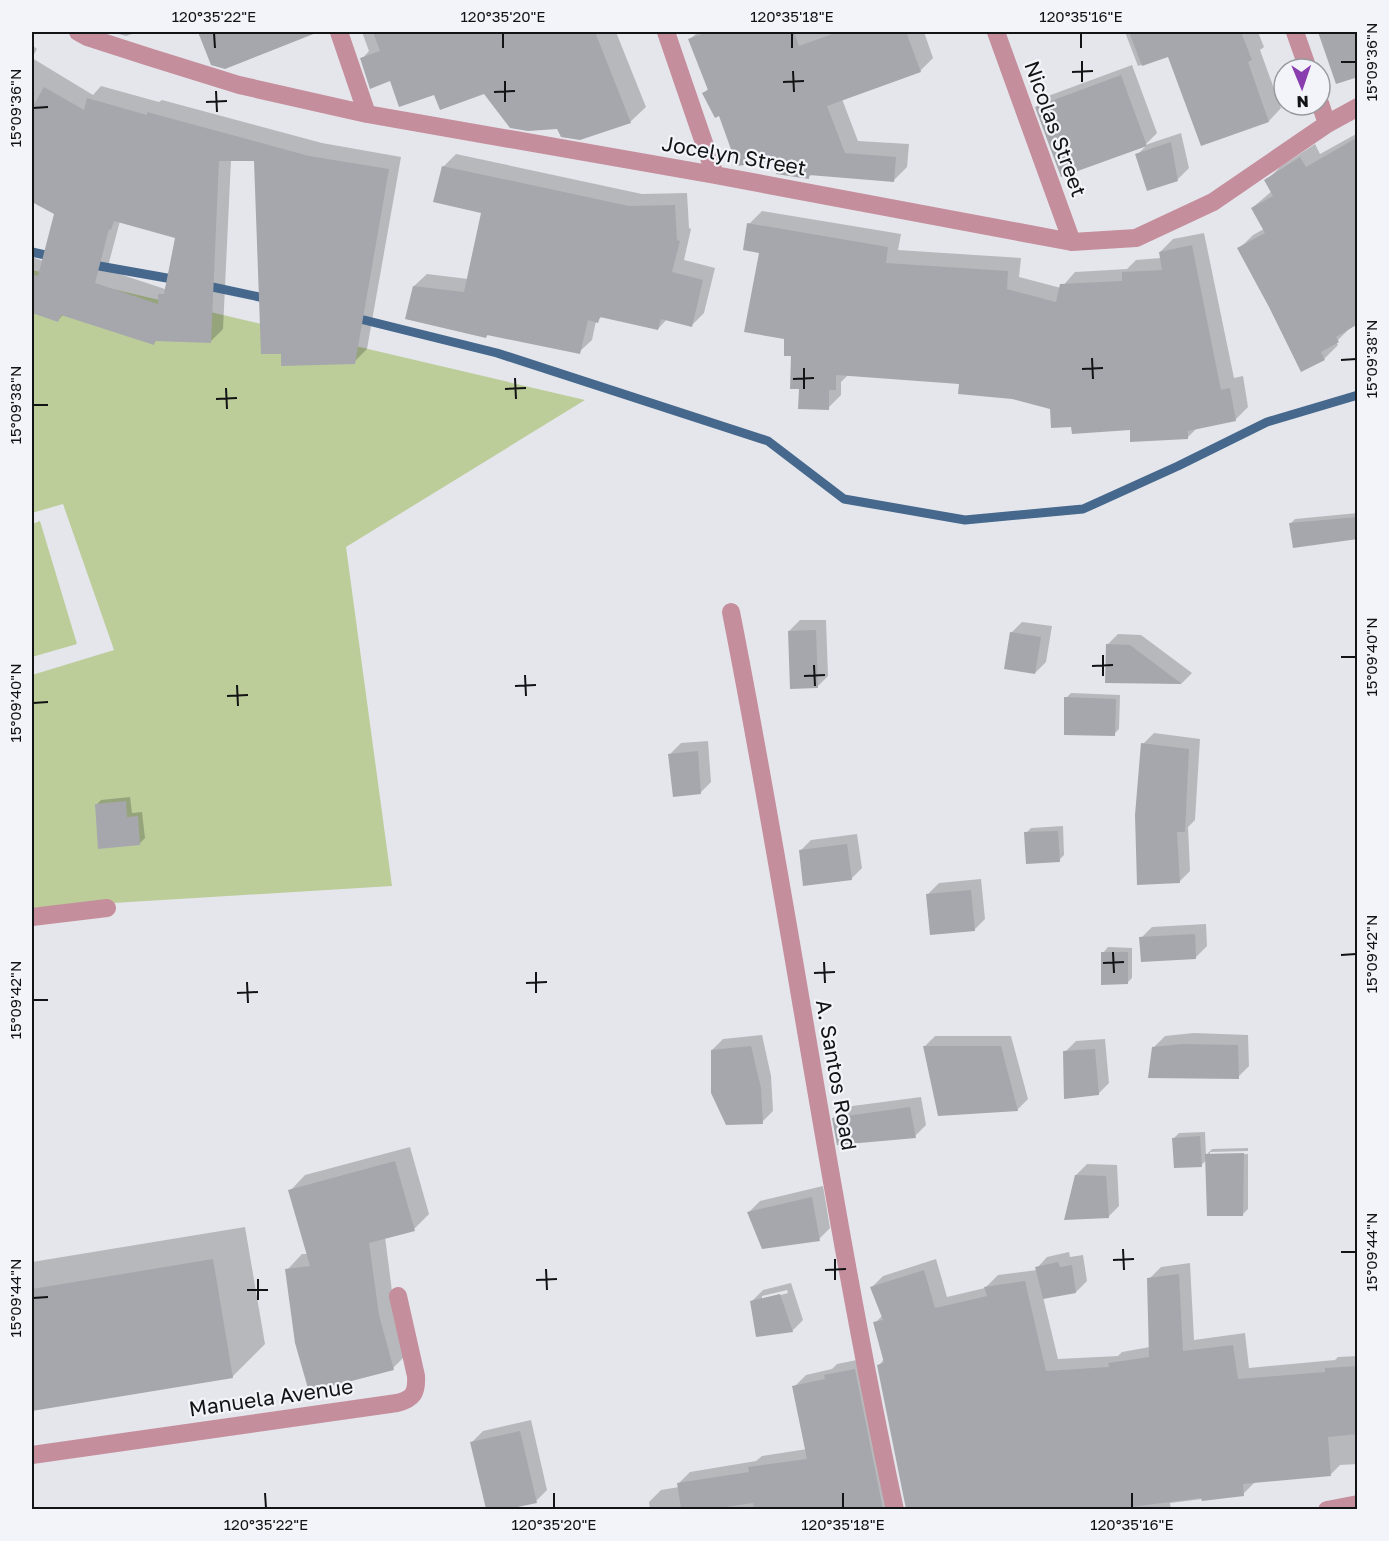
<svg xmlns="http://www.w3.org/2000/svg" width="1389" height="1541" viewBox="0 0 1389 1541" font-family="'Golos Text',sans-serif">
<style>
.green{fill:#bccd9a}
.shadow{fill:#0003;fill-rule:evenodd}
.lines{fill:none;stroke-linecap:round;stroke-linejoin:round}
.stream{stroke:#46688c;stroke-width:9}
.building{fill:#a6a7ac;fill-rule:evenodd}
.minor{stroke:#c58e9c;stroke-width:18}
.ticks{fill:none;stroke:#121314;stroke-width:2}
.labels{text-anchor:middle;stroke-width:4.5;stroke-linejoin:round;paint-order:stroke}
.street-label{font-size:21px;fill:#121314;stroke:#f3f4fa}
.neatline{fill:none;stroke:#121314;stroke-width:2}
.ticks-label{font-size:15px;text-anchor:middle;fill:#121314}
</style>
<rect width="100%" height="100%" fill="#e5e6ec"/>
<!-- green -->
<path class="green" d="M32,270l553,130 -239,147 46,339 -360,22v-233l82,-25 -51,-146 -31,9z
M40,521l37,123 -45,13v-133z"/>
<!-- shadow -->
<path class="shadow" d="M111,32h27l-12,4z
M200,32h93l-14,14 -67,17z
M362,32h254l30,75 -16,15 -72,5 -74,-34h-49l-44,-13 -29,-21 7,-8z
M698,32h226l9,26 -13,13 -78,28 16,42 51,3 -2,23 -13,13 -82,-6 -3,3 -30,-19 -59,-44 -16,-21 5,-5 -20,-48z
M1125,32h133l6,15 -4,3 21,58 -12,13 -67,23 -33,-89 -31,11z
M1320,32h38v43l-21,7z
M32,45l5,4 -5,9z
M32,58l61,37 8,-9 58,16 3,-2 160,43 79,14 -34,192 -13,13 -98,-202h-25l-8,169 -13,13 -52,-3 -4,4 -91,-28 -5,5 -26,-9v-54l11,4 13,-48 -24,-14zM120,221l57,16 -12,52 -58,-19z
M1132,65l25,68 -11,11 -109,-37 11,-11z
M1181,133l8,35 -11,11 -41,-24 11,-11z
M1358,133v187l-22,22 2,3 -14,14 -85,-110 14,-14 11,-6 -12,-21 20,-17 -6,-10 14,-14 35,-23 5,10z
M456,154l186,40 45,-1 2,35 2,1 -7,31 31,8 -11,45 -12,12 -25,-6 -9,10 -55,-13 -7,5 -4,19 -13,12 -90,-19 -3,4 -72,-51 13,-12 41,5 14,-67 -39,-45z
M762,211l139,23 -3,16 123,8 -2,19 42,11 14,-16 52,-3 9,-9 25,-2 -1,-6 13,-13 31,-6 30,145 9,-2 5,31 -13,13 -38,8 -9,9 -57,-8 -58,-4 -21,-17 -92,-25 -112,-8 -7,7v13l-13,13 -27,-20 -8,-33 -7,-17 -25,-87 -12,-27z
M1358,513v25l-68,-14 5,-5z
M800,620h26l2,56 -11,11 -28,-56z
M1022,622l30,4 -6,36 -11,11 -24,-40z
M1118,634l23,1 51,38 -10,10 -76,-1 1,-37z
M1071,693l49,2 -1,34 -5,5 -48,-36z
M1154,733l46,6 -5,81 -7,7 2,44 -11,11 -36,-138z
M708,741l3,41 -11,11 -30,-39 11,-11z
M130,797l2,16 10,-1 3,26 -6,6 -43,-39 5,-5z
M1063,826l1,29 -5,5 -33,-27 5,-5z
M857,834l5,34 -11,11 -51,-28 11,-11z
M981,879l4,40 -11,11 -46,-36 11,-11z
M1206,924l1,22 -11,11 -55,-19 11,-11z
M1108,947l24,1v30l-5,5 -24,-30z
M1194,1033l54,2 1,31 -11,11 -84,-30 11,-11z
M762,1035l9,41 2,35 -11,11 -50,-72 11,-11z
M935,1036h76l17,63 -11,11 -93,-63z
M1105,1039l4,44 -11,11 -33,-42 11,-11z
M921,1097l5,28 -11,11 -81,-18 11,-11z
M1205,1132l1,23 6,-6 36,-1v3l-38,1v3l38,-1v55l-5,5 -36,-54 -6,5 -27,-27 5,-5z
M410,1147l19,67 -15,15 -29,8 8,62 15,54 -15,15 -106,-98 15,-16h6l-18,-63 15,-16z
M1087,1164l30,1 2,41 -11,11 -32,-42z
M823,1186l7,42 -11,11 -70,-27 11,-11z
M245,1227l20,117 -33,33 -200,33v-148z
M1069,1252l1,5 13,-2 4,26 -11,11 -33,5 15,62 60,-3 4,-4 28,-5 -1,-68 12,-12 29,-4 4,77 51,-7 4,35 86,-8 3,-3 20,-1v108l-18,1 -9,9 -76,8 -12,12 -73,9 1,7h-521l-1,-8 12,-12 18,-3 -1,-3 12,-12 66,-11 6,-5 45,-7 -13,-62 12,-12 26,-6 5,-5 30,-6 36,151h4l-28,-144 5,-6 -9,-36 7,-7 -11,-28 12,-12 53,-17 11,38 38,-9 13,-13 39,-5v-2l10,-11z
M791,1283l12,37 -11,11 -40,-30 11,-11zM787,1290l1,3 -26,7v-4z
M531,1420l16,70 -11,11 -35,9h-14l-15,-68 11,-11z"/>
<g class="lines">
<!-- stream -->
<path class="stream" d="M32,252l22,5
M88,264l90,16
M203,285l66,14
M352,317l145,36 271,88 76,58 121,21 118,-11 95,-43 89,-44 91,-27"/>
</g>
<!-- building -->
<path class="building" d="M198,32h118v1l-91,36 -14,-4z
M373,32h222l36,91 -51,17 -19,-3 -4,-8 -29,2 -18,-3 -26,-34 -44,16 -6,-15 -35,12 -9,-26 -20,8 -10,-31 20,-7z
M708,32h86l5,14 39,-14h68l15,40 -94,34 18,47 51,4 -2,25 -85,-7v4l-33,-5 1,-14 -40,6 -18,-50 -4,2 -13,-25 6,-3 -20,-51z
M1129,32h112l11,28 -4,2 21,60 -68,24 -33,-89 -26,9z
M1318,32h40v45l-22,7z
M1121,75l26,71 -86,31 -26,-70z
M44,87l40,23 3,-12 60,17v-3l162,44 80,13 -34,195 -74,2v-12h-20l-7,-193h-35l-8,182 -56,-2 -1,4 -93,-30 -3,7 -26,-9v-39l6,2 16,-62 -22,-12v-94zM114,221l61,17 -11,56h-6v10l-63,-21 14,-54 2,1z
M1358,137v187l-22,13 3,5 -18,10 4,8 -24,12 -32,-65 -32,-59 28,-15 -14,-25 22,-12 -9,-16 36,-23 6,10z
M1171,142l7,39 -31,10 -12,-37z
M442,166l187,40 46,-1 2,35 3,1 -8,31 31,8 -11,47 -31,-8 -3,11 -58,-13 -2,6 -10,-3 -8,34 -93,-19 -1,3 -81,-19 8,-33 51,6 17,-79 -48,-11z
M747,223l141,24 -2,16 122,8 -1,18 49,13 4,-18 62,-3v-9l40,-2 -3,-18 33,-7 29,145 9,-2 6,33 -48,10v8l-58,3v-12l-58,4 -1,-7 -20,1 -1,-19 -38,-10 -54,-5 1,-10 -123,-9v15h-7v20l-31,-1 1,-20h-9l1,-33h-7v-17l-40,-7 15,-79 -16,-3z
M1358,517v22l-65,9 -4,-25z
M816,630l2,58 -28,1 -2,-58z
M1010,632l31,5 -6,37 -31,-5z
M1106,644l24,1 52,39 -77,-1z
M1064,697l52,2 -1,37 -51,-1z
M1141,743l48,6 -4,83h-8l3,51 -43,2 -2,-70z
M698,751l3,43 -28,3 -5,-43z
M126,801l1,16 11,-1 2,29 -42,4 -3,-45z
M1058,831l2,31 -34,2 -2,-32z
M847,844l5,36 -49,6 -4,-36z
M971,890l4,41 -45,4 -4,-41z
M1195,934l1,25 -55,3 -2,-25z
M1101,952h27v32l-27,1z
M1182,1044l56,1 1,34 -91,-1 4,-31z
M751,1046l10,42 2,36 -37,1 -15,-32v-43z
M923,1046h78l17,65 -80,5z
M1095,1049l4,46 -35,4 -1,-48z
M910,1107l6,31 -79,7 -5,-27z
M1200,1136l2,31 -28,1 -2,-30z
M1244,1153l-1,63h-36l-2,-62z
M395,1161l20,70 -46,12 10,72 15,55 -85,22 -14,-49 -10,-74 25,-3 -22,-76z
M1075,1175l31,1 3,42 -45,2z
M812,1197l8,44 -58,8 -15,-37z
M213,1259l20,119 -201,33v-122z
M1058,1262l2,5 12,-2 4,28 -33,6 -8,-32z
M924,1270l11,38 52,-12 -3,-9 41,-6 21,90 63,-4 -1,-4 41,-6 -2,-79 32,-4 4,77 50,-6 5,34 87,-7v-4l33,-2v68l-30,3 3,39 -88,8 1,12 -42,5 -1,-3 -86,11h-209l-29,-144 7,-2 -11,-41 10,-2 -13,-33z
M780,1294l13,38 -37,5 -6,-36z
M855,1369l28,140h-129l-1,-6 -41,6h-31l-4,-26 72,-11 -1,-5 59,-8 -15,-73 33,-7 -1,-4z
M520,1431l17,72 -29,6h-22l-16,-67z"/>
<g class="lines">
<!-- minor -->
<path class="minor" d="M78,32l9,5 62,20 90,28 128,29 348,61 357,67 64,-4 77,-36 114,-78 31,-17
M339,32l28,82
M666,32l49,143
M996,32l76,210
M1295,32l13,37
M1320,103l7,21
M731,612c59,298 100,600 164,898
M32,917l75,-9
M32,1455l365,-52c16,-4 20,-10 19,-27l-18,-80
M1327,1510l31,-6"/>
</g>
<!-- ticks -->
<path class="ticks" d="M214,33l1,15M503,33v15M792,33v15M1081,33v15M1082,61v21M1341,62h15M793,71l1,21M1072,72l21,-1M505,81v21M783,82l21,-1M216,91l1,21M494,92l21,-1M206,102l21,-1M33,108l15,-1M1092,358l1,21M1341,360l15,-1M804,368v21M1082,369l21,-1M515,378l1,21M793,379l21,-1M226,388l1,21M505,389l21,-1M216,399l21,-1M33,405h15M1103,655v21M1341,657h15M814,665l1,21M1092,666l21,-1M525,675l1,21M804,676l21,-1M237,685l1,21M515,686l21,-1M227,696l21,-1M33,703l15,-1M1113,952l1,21M1341,955l15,-1M824,962l1,21M1103,963l21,-1M536,972v21M814,973l21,-1M247,982l1,21M526,983l21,-1M237,993l21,-1M33,1000h15M1123,1249l1,21M1341,1252h15M835,1259v21M1113,1260l21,-1M546,1269l1,21M825,1270l21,-1M258,1279v21M536,1280l21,-1M247,1290h21M33,1298l15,-1M265,1493l1,15M554,1493v15M843,1493v15M1132,1493v15"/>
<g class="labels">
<!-- street labels -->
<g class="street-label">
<text transform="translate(1055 129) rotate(70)" y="7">Nicolas Street</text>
<text transform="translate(734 156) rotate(10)" y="7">Jocelyn Street</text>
<text transform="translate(836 1075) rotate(80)" y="7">A. Santos Road</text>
<text transform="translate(271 1398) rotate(-8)" y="7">Manuela Avenue</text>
</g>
</g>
<!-- border -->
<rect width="1389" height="1541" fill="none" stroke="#f3f4fa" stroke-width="66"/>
<!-- north arrow -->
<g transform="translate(1302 87) rotate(178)"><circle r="28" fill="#f3f4fa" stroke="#999a9e" stroke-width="1.5"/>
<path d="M0-4.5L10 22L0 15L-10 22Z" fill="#8a3dae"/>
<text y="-9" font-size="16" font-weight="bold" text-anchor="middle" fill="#121314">N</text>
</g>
<rect x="33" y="33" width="1323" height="1475" class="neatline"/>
<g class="ticks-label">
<text x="214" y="22">120°35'22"E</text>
<text x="503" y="22">120°35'20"E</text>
<text x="792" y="22">120°35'18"E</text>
<text x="1081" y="22">120°35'16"E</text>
<text transform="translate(1372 62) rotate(-90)" y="5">15°09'36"N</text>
<text transform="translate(16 108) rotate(-90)" y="5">15°09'36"N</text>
<text transform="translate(1372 359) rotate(-90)" y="5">15°09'38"N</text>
<text transform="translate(16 405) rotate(-90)" y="5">15°09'38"N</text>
<text transform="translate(1372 657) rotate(-90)" y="5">15°09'40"N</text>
<text transform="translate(16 703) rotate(-90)" y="5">15°09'40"N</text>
<text transform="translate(1372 954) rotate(-90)" y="5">15°09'42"N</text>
<text transform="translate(16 1000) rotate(-90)" y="5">15°09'42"N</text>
<text transform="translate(1372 1252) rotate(-90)" y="5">15°09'44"N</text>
<text transform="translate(16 1298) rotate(-90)" y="5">15°09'44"N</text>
<text x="266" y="1530">120°35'22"E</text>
<text x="554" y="1530">120°35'20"E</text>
<text x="843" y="1530">120°35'18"E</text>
<text x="1132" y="1530">120°35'16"E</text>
</g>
</svg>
